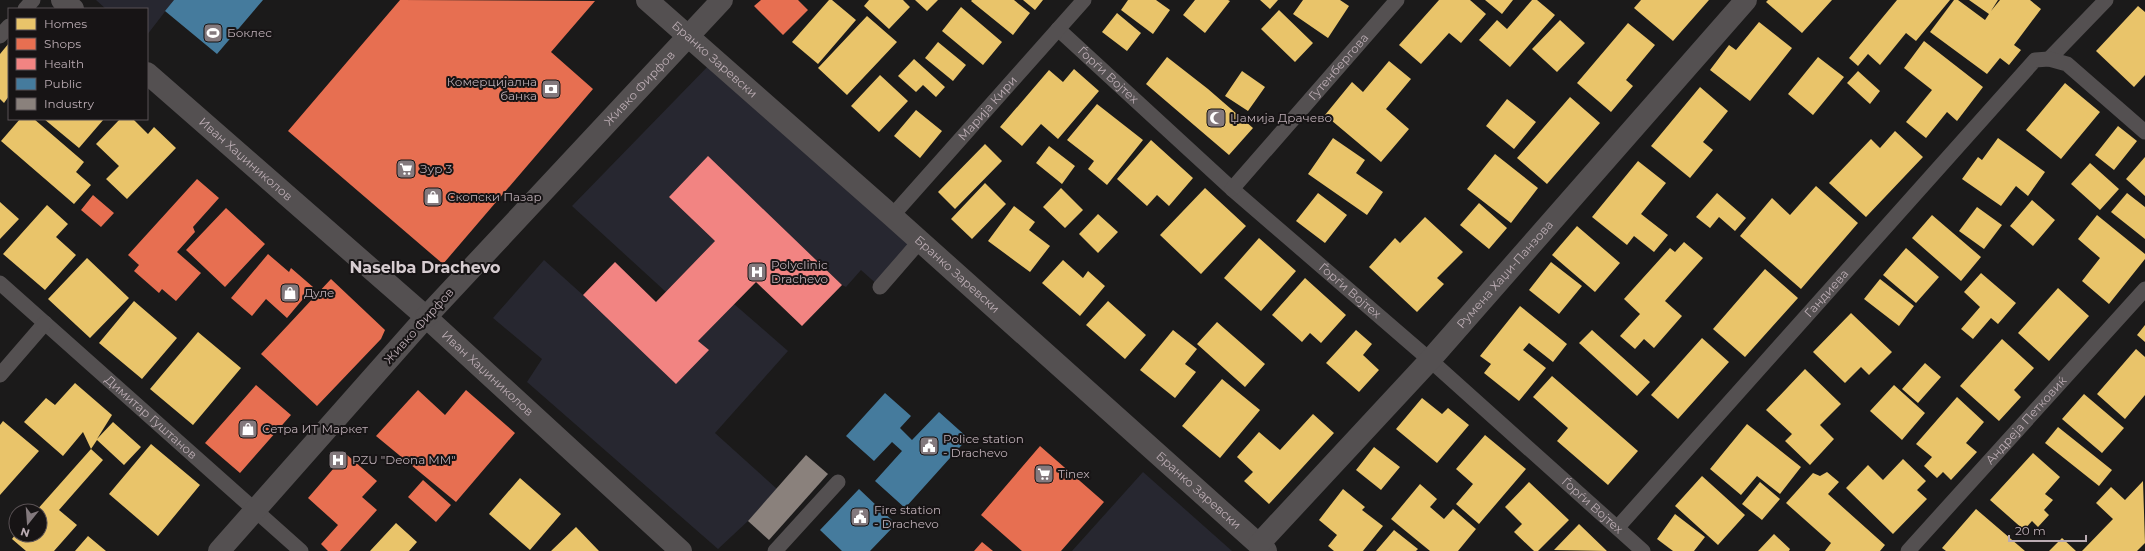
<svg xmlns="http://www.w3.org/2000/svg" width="2145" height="551" viewBox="0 0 2145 551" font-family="Montserrat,sans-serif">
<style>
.green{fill:#272730}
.homes{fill:#e9c46a}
.shops{fill:#e76f51}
.health{fill:#f28482}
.public{fill:#457b9d}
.industry{fill:#8a817c}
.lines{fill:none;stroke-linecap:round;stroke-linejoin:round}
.service{stroke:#545051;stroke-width:15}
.minor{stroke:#545051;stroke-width:22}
.tertiary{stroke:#545051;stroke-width:22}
.labels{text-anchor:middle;stroke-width:4;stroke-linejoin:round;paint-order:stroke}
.poi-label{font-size:12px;fill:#bbacb3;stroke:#171415;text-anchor:start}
.street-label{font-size:12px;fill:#bbacb3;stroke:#171415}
.district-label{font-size:16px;font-weight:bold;fill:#d7cdd1;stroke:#171415}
</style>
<rect width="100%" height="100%" fill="#1b1a1a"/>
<!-- green -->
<path class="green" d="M96,0h78l-27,35v-26h-41z
M714,60l206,181 -40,46 -19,-17 -15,17 -4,-2 -134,-128 -39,40 46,44 -49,51 -94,-86z
M544,260l39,35 125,55 -10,-9 36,-37 54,47 -73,82 62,56 -29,32 -30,28 -191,-167 15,-23 -49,-41z
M1143,472l89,79h-160z"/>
<!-- homes -->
<path class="homes" d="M829,0h3l24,20 -38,44 -26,-22z
M869,0h34l7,7 -21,22 -25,-23z
M915,0h23l-11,11z
M972,0h42l16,13 -17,22 -42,-34z
M1023,0h20l-8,10z
M1128,0h28l14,10 -17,24 -32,-24z
M1195,0h33l2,1 -25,32 -22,-18z
M1260,0h18l-8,9z
M1303,0h37l9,6 -21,32 -35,-24z
M1439,0h31l16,14 -25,29 -12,-10 -28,31 -22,-19z
M1485,0h28l-11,14z
M1532,0h5l18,15 -45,52 -31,-27 18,-20 10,9z
M1641,0h68l-36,41 -39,-33z
M1768,0h64l-30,33 -36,-31z
M1897,0h53l-34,41 -10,-8 -26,32 -12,-11 -10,12 -9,-8z
M1954,0h4l27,20 4,-6 -20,-14h29l-7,11 9,-11h30l11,9 -27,36 7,5 -12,15 -9,-7 -13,16 -57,-42z
M2138,6l7,6v63l-11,12 -38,-36z
M961,7l41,35 -19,23 -41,-34z
M1279,10l34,33 -18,19 -34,-33z
M1117,13l24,20 -14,18 -25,-19z
M867,16l30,26 -50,53 -29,-27z
M1560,20l25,23 -28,29 -25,-23z
M1759,22l33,26 -42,53 -40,-31 19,-25 7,5z
M1628,23l27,22 -29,35 7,6 -22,26 -34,-29z
M1924,41l59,46 -26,34 -10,-9 -21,26 -20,-16 26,-32 -28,-22z
M938,42l28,23 -13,16 -28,-23z
M9,43v53l-5,7 -4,-4v-45z
M1167,57l41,32 45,39 -24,27 -83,-71z
M1818,57l26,20 -31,38 -25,-21z
M914,59l31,28 -9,10 -13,-12 -7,7 -18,-16z
M1389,61l22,18 -25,30 23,20 -28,33 -56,-47 27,-33 11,10z
M1074,69l25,22 -41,48 -17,-15 -19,22 -22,-19 49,-57 14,12z
M1242,71l23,16 -17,24 -23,-15z
M1858,71l22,20 -10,13 -23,-21z
M880,75l28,26 -29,31 -28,-26z
M2065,83l35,29 -39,47 -35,-29z
M1700,87l28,24 -25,31 10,8 -23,28 -39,-32z
M1570,97l30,26 -53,61 -30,-26z
M1507,99l29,23 -22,27 -28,-23z
M1097,104l46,36 -36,45 -19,-16 6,-8 -27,-21z
M916,110l26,21 -22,27 -26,-22z
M20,119h14l50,43 -8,10 15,13 -17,19 -73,-63z
M44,119h60l-25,29z
M120,119h13l15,15 6,-7 22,21 -49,51 -21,-20 13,-13 -23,-22z
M2118,126l19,15 -23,29 -19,-15z
M1895,131l28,26 -57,60 -37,-34 42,-44 9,9z
M1333,138l32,22 -9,13 27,19 -16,23 -59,-41z
M1998,138l47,34 -17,24 -12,-10 -15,20 -39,-27 16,-22 4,3z
M1151,140l42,38 -24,28 -12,-11 -10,11 -30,-27z
M985,144l17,17 -47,48 -17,-17z
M1049,146l26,20 -13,18 -26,-21z
M1495,154l43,34 -27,35 -44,-34z
M2145,157v39l-19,-17z
M1638,161l28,22 -25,31 27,21 -14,17 -20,-16 -7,9 -35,-28z
M2090,163l29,26 -19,21 -29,-26z
M985,183l21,21 -34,35 -21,-20z
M1816,186l42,37 -57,66 -61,-53 32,-38 18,17z
M1061,188l22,22 -18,18 -22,-21z
M1205,188l41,38 -45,48 -41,-39z
M1318,193l29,22 -22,28 -29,-22z
M1717,193l29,25 -11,13 -16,-14 -9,11 -14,-11z
M2127,193l18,14v32l-34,-27z
M2032,200l23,20 -22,26 -23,-20z
M0,202l19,17 -19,20z
M1479,203l28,25 -18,21 -29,-24z
M47,205l21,19 -12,13 20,18 -31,35 -42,-36z
M1014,206l21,16 -6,8 21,16 -20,26 -42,-31z
M1977,207l25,18 -18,24 -25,-18z
M1098,214l20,18 -20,21 -19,-19z
M1932,215l49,42 -20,24 -49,-43z
M2097,215l48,39v5l-36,45 -27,-23 18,-23 -22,-19z
M1425,217l38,35 -26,26 7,6 -27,28 -48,-45 26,-29 5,5z
M1577,226l43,37 -25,29 -43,-37z
M1259,238l37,33 -35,40 -37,-33z
M1684,242l19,16 -38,43 17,15 -28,32 -10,-9 -9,10 -15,-13 20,-22 -16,-15 46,-51 5,4z
M1906,248l33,29 -23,26 -33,-28z
M87,258l42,40 -39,40 -42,-39z
M1063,260l20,18 5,-7 17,15 -25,30 -38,-33z
M1551,262l31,24 -23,28 -30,-24z
M1765,269l33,29 -53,59 -32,-28z
M1981,273l35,30 -18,21 -7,-6 -18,21 -12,-10 19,-22 -16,-15z
M1305,278l41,37 -25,28 -11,-10 -8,9 -30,-27z
M1880,279l34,27 -15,20 -35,-27z
M2058,288l31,28 -40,45 -31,-28z
M134,301l43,37 -35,41 -43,-36z
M1108,301l38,34 -21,24 -39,-34z
M1520,306l47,38 -14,18 -24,-19 -6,7 23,18 -27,33 -35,-28 7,-9 -11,-8z
M1851,313l41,39 -23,23 -8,-8 -16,16 -32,-31z
M1217,322l48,42 -20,23 -48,-43z
M2145,325v17l-8,-7z
M1173,330l24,19 -12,15 11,8 -21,26 -35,-28z
M1356,330l16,14 -9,11 16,15 -20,22 -33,-29z
M1592,330l58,52 -13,14 -58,-53z
M198,332l43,36 -48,57 -43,-36z
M1702,338l27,24 -51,57 -27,-24z
M2002,339l32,29 -20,22 7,7 -22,24 -39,-35z
M2136,349l9,8v38l-20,24 -28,-25z
M1925,363l16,14 -23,26 -16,-14z
M1805,369l36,35 -21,21 14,14 -24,26 -25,-24 7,-7 -26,-24z
M1552,376l86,75 -30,34 -51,-44 11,-13 -35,-31z
M1222,379l38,31 -40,48 -38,-32z
M75,383l37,32 -15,24 16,-17 28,25 -17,18 -27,-25 -6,9 -8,-17 -20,24 -39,-34 22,-24 9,7z
M1894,385l31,28 -23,27 -32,-29z
M2084,394l40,34 -22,25 -40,-34z
M1957,397l27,25 -18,21 11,9 -26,28 -8,-8 -6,6 -13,-12 8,-9 -16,-13z
M1422,398l20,16 6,-6 21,17 -32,38 -41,-34z
M1313,414l21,19 -65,71 -25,-23 9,-9 -16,-15 22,-25 21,18z
M3,421l36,30 -39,44v-70z
M1747,424l54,43 -21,27 -23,-18 -16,19 -31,-26z
M2058,427l54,43 -13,16 -54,-43z
M1485,435l41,34 -47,55 -23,-20 17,-20 -17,-15z
M151,444l49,41 -42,51 -49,-42z
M1374,447l26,20 -19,23 -25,-20z
M91,449l12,11 -44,50 18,15 -23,26h-28l-14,-12 3,-4h25v-24h-4z
M2033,453l27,24 -15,17 8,6 -9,10 5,5 -11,12 -6,-6 -8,9 -34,-30z
M1903,459l23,22 -9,9 10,9 -34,35 -47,-46 22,-23 15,15z
M1827,472l12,10 -11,12 57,51 -5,6h-55l6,-8 -45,-40 27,-30 7,3z
M1702,476l43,39 -27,30 -43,-39z
M520,478l41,36 -31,36 -41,-36z
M2143,481l2,62 -8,8h-55l31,-32 -17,-16 15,-16 14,13z
M1529,482l40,38 -31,31h-4l-20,-19 8,-8 -17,-17z
M1760,482l20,17 -18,21 -20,-16z
M1420,484l17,15 -7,8 14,12 9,-10 23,20 -18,22h-28l-39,-32z
M1343,489l22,18 -3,3 21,16 -20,25h-29l-6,-5 9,-11 -18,-15z
M1976,509l49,42h-79l-4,-3z
M1675,514l30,23 -11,14h-21l-16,-12z
M396,523l21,19 -8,9h-39z
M1579,524l28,27 -53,-1z
M576,527l23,24h-48z
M1394,530l24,19 -2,2h-40z
M1774,534l16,15 -1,2h-31z
M88,536l18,15h-31z
M2062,538l14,13h-27z"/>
<!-- shops -->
<path class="shops" d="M400,0l195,1 -44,51 42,37 -150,175 -155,-133z
M761,0h37l10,10 -25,25 -29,-29z
M197,179l22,19 -26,29 2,5 -18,20 24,21 -25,28 -14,-12 -3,4 -25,-22 5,-6 -11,-10z
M93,195l21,18 -13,14 -20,-17z
M226,208l39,36 -40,43 -39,-37z
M268,254l21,18 2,-4 22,19 -26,31 -21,-19 -14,17 -21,-18z
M331,279l54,51 -4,9 -64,67 -56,-52z
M256,385l35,30 -51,58 -35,-30z
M418,390l27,25 21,-25 49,43 -59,69 -80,-66z
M1040,446l64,56 -43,49h-39l-41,-36z
M346,454l31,27 -15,16 15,13 -37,41h-12l-7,-7 17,-19 -30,-27z
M423,480l28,25 -15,17 -28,-25z
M982,542l11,9h-19z"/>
<!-- health -->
<path class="health" d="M708,156l134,129 -40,41 -46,-44 -58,59 11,9 -33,34 -93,-89 32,-33 41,40 59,-61 -46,-44z"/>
<!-- public -->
<path class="public" d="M174,0h89l-46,54 -52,-43z
M885,393l26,23 -11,12 12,12 27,-28 29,26 -63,70 -30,-27 27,-30 -10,-9 -18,19 -28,-25z
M859,489l37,35 -26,27h-28l-22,-21z"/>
<!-- industry -->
<path class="industry" d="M806,455l22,19 -59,66 -21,-19z"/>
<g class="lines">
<!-- service -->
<g class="service">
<path d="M25,9l8,-9"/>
<path id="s1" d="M1058,29l174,160 198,171 213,191"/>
<path d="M0,36l9,-10"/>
<path d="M2049,59l57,-59"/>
<path id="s2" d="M1232,189l165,-189"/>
<path id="s3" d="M892,216l192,-216"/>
<path id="s4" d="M0,283l301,268"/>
<path d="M880,287l40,-46"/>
<path d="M0,375l45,-52"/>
<path id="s5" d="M1618,527l417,-467 14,-1 18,5 78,68"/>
<path d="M775,551l63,-69"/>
<path id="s6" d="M1908,551l237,-262"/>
</g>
<!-- minor -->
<g class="minor">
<path id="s7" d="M647,0l245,216 374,335"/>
<path id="s8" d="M1259,544l171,-184 316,-360"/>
<path d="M219,551l207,-234"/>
</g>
<!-- tertiary -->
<g class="tertiary">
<path d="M62,0l11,9"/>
<path id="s9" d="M147,73l279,244 255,234"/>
<path id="s10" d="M426,317l296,-317"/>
</g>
</g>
<!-- icons -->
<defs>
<symbol id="stadium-square" viewBox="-11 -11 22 22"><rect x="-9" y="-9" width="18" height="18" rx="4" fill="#83797d" stroke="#171415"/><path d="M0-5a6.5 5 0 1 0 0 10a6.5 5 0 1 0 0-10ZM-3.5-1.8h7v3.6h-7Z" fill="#fff"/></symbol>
<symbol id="bank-square" viewBox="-11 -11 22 22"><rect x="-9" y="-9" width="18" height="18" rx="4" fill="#83797d" stroke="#171415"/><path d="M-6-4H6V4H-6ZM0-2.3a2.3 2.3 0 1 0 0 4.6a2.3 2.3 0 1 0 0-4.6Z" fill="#fff"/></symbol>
<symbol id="mosque-square" viewBox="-11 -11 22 22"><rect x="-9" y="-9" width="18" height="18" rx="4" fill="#83797d" stroke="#171415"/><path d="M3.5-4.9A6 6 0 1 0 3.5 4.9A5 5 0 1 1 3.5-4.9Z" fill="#fff"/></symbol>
<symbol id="supermarket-square" viewBox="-11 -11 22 22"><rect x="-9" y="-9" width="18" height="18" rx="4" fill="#83797d" stroke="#171415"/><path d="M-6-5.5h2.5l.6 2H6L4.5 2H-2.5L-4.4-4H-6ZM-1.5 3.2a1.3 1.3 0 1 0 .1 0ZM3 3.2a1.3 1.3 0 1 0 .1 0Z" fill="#fff"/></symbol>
<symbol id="shop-square" viewBox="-11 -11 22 22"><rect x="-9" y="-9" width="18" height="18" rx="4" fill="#83797d" stroke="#171415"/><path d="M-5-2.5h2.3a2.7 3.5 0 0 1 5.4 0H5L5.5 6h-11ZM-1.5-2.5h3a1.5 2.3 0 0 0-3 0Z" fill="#fff"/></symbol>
<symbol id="hospital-square" viewBox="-11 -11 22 22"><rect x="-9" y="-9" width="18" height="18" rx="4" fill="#83797d" stroke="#171415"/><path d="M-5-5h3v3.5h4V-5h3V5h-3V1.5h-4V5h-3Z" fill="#fff"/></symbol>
<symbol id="civic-square" viewBox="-11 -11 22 22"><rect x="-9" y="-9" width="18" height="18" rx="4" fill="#83797d" stroke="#171415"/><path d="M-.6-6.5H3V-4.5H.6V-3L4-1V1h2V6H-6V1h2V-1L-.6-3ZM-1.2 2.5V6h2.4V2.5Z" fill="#fff"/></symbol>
</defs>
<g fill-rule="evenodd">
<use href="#stadium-square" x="202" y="22" width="22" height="22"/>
<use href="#bank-square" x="540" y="78" width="22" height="22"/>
<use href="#mosque-square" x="1205" y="107" width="22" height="22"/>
<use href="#supermarket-square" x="395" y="158" width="22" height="22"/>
<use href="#shop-square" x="422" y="186" width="22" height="22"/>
<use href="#hospital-square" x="746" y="261" width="22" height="22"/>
<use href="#shop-square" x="279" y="282" width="22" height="22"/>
<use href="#shop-square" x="237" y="418" width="22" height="22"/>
<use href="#civic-square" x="918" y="435" width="22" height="22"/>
<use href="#hospital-square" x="327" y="449" width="22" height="22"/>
<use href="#supermarket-square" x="1033" y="463" width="22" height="22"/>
<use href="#civic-square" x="849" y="506" width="22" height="22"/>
</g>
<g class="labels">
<!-- poi labels -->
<g class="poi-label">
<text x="227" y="37">Боклес</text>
<text x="537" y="86" text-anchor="end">Комерцијална<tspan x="537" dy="14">банка</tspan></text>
<text x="1230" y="122">Џамија Драчево</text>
<text x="420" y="173">Зур 3</text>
<text x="447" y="201">Скопски Пазар</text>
<text x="771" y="269">Polyclinic<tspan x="771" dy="14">Drachevo</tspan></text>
<text x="304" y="297">Дуле</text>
<text x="262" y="433">Сетра ИТ Маркет</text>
<text x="943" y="443">Police station<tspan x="943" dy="14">- Drachevo</tspan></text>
<text x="352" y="464">PZU "Deona MM"</text>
<text x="1058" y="478">Tinex</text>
<text x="874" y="514">Fire station<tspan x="874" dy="14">- Drachevo</tspan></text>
</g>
<!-- street labels -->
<g class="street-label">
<text dy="4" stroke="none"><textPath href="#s7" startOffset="90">Бранко Заревски</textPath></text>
<text dy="4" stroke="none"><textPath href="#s2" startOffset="162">Гутенбергова</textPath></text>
<text dy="4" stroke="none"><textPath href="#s1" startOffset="68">Ѓорѓи Војтех</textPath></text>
<text dy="4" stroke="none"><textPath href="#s10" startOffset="313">Живко Фирфов</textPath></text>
<text dy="4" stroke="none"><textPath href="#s3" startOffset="144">Марија Кири</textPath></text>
<text dy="4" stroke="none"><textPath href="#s9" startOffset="131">Иван Хаџиниколов</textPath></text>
<text dy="4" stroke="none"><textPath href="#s7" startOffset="414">Бранко Заревски</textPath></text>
<text dy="4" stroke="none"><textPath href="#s8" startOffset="365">Румена Хаџи-Панзова</textPath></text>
<text dy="4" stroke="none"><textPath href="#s1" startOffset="392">Ѓорѓи Војтех</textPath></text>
<text dy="4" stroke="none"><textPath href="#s5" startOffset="313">Гандиева</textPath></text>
<text transform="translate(419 326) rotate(-48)" y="4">Живко Фирфов</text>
<text dy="4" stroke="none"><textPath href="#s9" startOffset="454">Иван Хаџиниколов</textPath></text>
<text dy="4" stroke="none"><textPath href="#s4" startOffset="202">Димитар Гуштанов</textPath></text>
<text dy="4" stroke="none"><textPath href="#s6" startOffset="176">Андреја Петковиќ</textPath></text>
<text dy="4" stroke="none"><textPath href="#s7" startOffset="738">Бранко Заревски</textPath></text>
<text dy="4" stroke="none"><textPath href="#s1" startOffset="716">Ѓорѓи Војтех</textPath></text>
</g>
<!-- district labels -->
<g class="district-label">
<text x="425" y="273">Naselba Drachevo</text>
</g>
</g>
<!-- legend -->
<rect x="8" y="8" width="140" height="112" fill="#171415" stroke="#595154"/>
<rect x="16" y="18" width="20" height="12" fill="#e9c46a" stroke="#595154"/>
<text x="44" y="28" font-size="12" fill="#bbacb3">Homes</text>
<rect x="16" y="38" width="20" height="12" fill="#e76f51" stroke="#595154"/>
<text x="44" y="48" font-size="12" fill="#bbacb3">Shops</text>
<rect x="16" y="58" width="20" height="12" fill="#f28482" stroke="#595154"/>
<text x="44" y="68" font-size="12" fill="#bbacb3">Health</text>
<rect x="16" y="78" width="20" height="12" fill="#457b9d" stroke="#595154"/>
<text x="44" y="88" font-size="12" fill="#bbacb3">Public</text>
<rect x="16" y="98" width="20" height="12" fill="#8a817c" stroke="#595154"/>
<text x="44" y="108" font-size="12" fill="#bbacb3">Industry</text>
<!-- north arrow -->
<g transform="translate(28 523) rotate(197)"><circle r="19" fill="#171415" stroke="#595154"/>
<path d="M0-3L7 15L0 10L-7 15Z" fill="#83797d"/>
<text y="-6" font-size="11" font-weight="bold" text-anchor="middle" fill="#bbacb3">N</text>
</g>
<!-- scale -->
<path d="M2009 535v6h77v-6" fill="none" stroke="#bbacb3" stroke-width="2"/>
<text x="2015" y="535" font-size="12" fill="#bbacb3" stroke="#171415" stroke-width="3" paint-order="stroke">20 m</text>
</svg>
